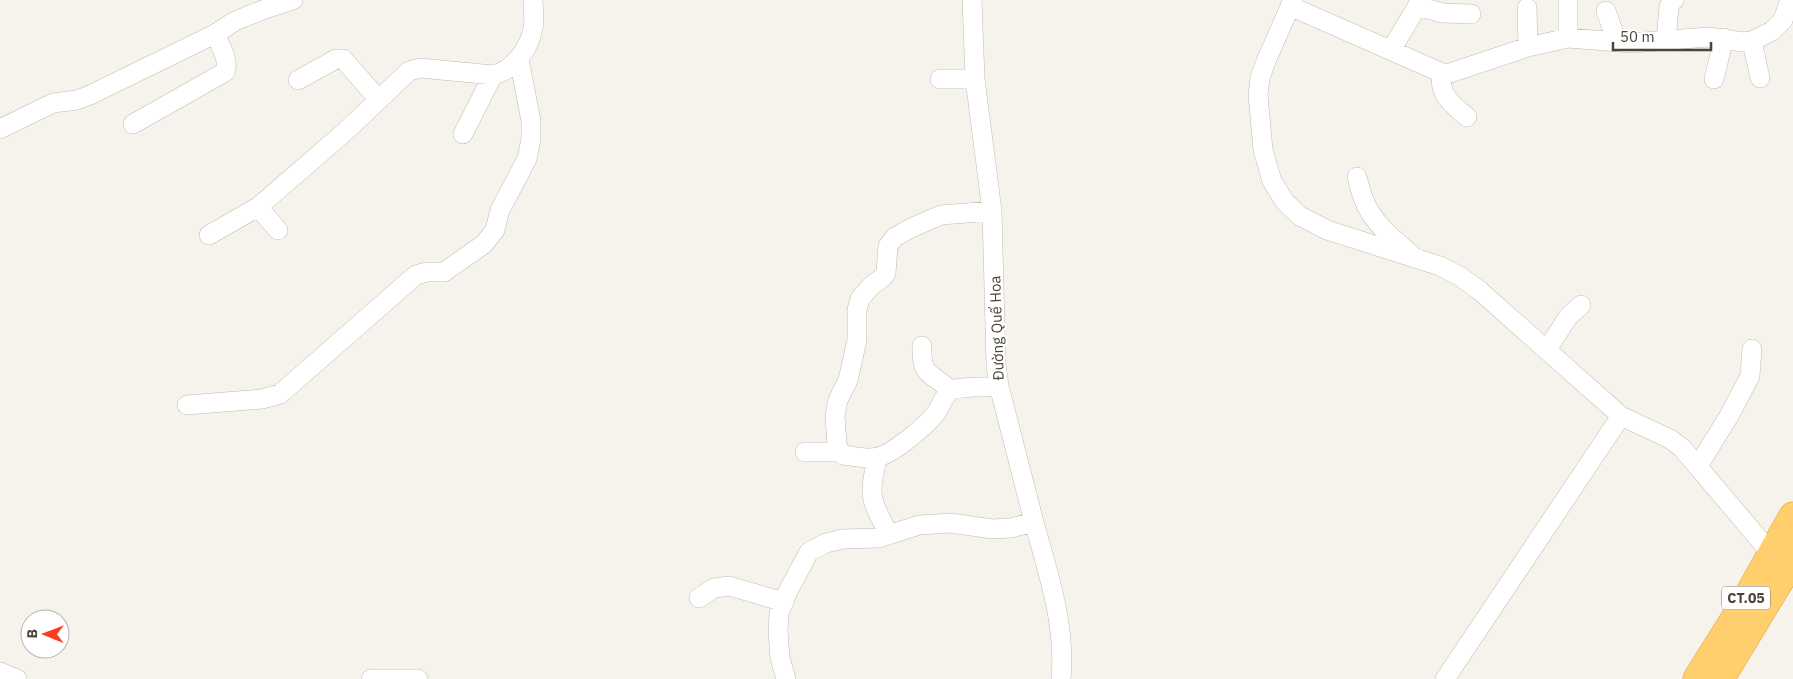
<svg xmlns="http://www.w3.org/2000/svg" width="1793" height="679" viewBox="0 0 1793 679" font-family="'IBM Plex Sans',sans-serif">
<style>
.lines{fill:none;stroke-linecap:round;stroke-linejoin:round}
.minor-casing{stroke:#c2bbae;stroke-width:20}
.highway-casing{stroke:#e0a43c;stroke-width:29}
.minor{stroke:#fff;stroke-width:19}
.highway{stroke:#ffcf6e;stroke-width:28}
.labels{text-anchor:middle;stroke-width:4.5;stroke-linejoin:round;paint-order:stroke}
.shield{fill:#fff;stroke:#817c74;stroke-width:1}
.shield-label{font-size:14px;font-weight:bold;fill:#4b4439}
.street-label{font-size:15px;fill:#4b4439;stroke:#fff}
</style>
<rect width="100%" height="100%" fill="#f6f3ec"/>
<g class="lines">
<defs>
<path id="minor" d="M972,0l3,79 17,132 4,153 3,22c12,45 23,91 35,136 14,51 32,103 27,157
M1293,0l-27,61 -6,17 -2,17 5,55 9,31 13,21 15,14 27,14 113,36 21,11 19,14 141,125 49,23 12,9 82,97
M1568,0v38
M1290,6l152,67h8l78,-26 40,-9 64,5 76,-6 35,5 9,-1 20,-10 11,-11 7,-20
M1417,6l26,7 28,1
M1527,8l1,39
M1606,11l11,31
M1666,41l3,-34 3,-6 2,-1
M1752,41l8,37
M1391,50l30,-50
M1442,73c-4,22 10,31 25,44
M940,79h35
M1714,79l10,-41
M298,80l38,-21h7l36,41
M133,124l92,-52c5,-12 -5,-26 -10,-38
M0,129l53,-26 24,-3 13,-5 125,-61 20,-13 30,-12 28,-9
M463,134l30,-59
M1357,177c2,8 4,16 7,23 7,21 30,40 47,54
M258,207l20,23
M992,211l-51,4 -30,13 -16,9 -7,9 -2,27 -4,5 -11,8 -11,13 -3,11v30l-6,27 -3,13 -10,20 -3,16 2,29 3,7 3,3c11,1 24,5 35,2 16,-4 48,-31 58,-44 5,-7 8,-17 14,-23 16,-4 32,-2 49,-4
M209,235l49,-28 89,-77 62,-59 11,-3 73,7c20,-4 37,-27 40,-47 2,-9 0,-19 0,-28
M922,346c-1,32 8,25 28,44
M1547,350l21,-33 13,-12
M187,405l75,-6 18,-5 136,-119 11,-3h17l40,-28 11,-14 5,-20 27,-51 4,-20v-18l-12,-62
M805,452h35
M878,457c-11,38 -7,44 11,77
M1698,466l31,-50 21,-40 2,-27
M699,598l15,-10 15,-2 55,16
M0,672l17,7
M371,679h47
M786,679l-6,-21 -2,-27 1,-18 9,-22 21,-39 17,-9 17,-4 36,-1 40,-13 32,-2 41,6 19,-1 23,-6
M1445,679l176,-263"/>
<path id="highway" d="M1697,679l42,-67 54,-96
M1720,679l73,-120"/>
</defs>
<!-- minor casing -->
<use href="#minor" class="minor-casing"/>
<!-- highway casing -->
<use href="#highway" class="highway-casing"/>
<!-- minor -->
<use href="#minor" class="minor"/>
<!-- highway -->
<use href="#highway" class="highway"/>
</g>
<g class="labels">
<!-- shield labels -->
<rect class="shield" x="1722" y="586.5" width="48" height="23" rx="4"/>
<g class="shield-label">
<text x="1746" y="603">CT.05</text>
</g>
<!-- street labels -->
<g class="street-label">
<text transform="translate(997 328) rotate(-92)" y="5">Đường Quế Hoa</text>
</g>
</g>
<!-- north arrow -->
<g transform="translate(45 634) rotate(271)"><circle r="24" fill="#ffffff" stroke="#b7b4b0"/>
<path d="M0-4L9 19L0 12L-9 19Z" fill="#fc3f1d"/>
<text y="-8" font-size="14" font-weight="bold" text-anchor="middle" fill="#4b4439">B</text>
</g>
<!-- scale -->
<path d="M1613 42v8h98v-8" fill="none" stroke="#4b4439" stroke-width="2.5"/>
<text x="1620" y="42" font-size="15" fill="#4b4439" stroke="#ffffff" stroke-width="4" paint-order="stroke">50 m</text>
</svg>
